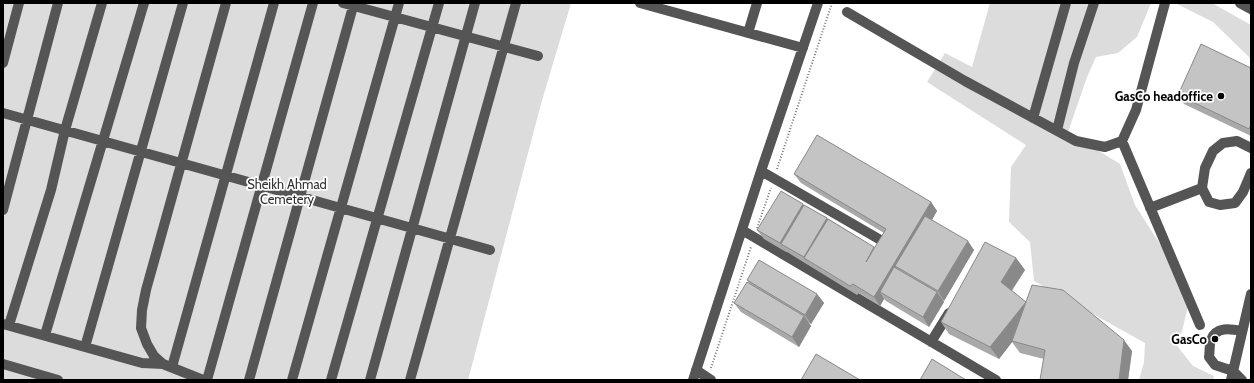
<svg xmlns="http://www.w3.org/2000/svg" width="1254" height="383" viewBox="0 0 1254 383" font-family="Cabin,sans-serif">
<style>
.green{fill:#dcdcdc}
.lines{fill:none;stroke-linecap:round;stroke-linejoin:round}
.path{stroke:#777;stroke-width:2;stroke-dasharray:1 2;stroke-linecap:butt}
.minor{stroke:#555;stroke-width:10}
.wall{fill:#a9a9a9}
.shaded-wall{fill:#898989}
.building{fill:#c4c4c4;stroke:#898989}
.poi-dot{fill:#000;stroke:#fff;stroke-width:1.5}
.labels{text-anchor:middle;stroke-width:3.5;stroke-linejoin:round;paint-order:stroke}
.poi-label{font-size:13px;font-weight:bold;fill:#000;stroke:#fff;text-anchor:end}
.park-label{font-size:13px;fill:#333;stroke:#fff}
</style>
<rect width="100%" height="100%" fill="#fff"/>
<!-- green -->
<path class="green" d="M3,3h568l-30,101 -73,276h-465z
M990,3h181h-20l-14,34 -19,16 -22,4 -9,20 -19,55 52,32 15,41 28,44 25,58 -10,40 15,19 21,10 -1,4h-74l5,-18 1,-19 -111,-62 -4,-39 -21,-20 2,-55 15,-22 -99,-63 18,-29 27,14z
M1175,3h37l39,22v34l-38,-37z"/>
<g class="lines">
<!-- path -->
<path class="path" d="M777,169l55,-166
M757,228l14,-40
M711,368l40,-121"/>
<!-- minor -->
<path class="minor" d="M343,3l195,53
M640,3l163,45
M1240,3l11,6
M847,12l118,69 111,60 29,6 17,-6 14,-31 29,-107
M748,33l9,-30
M3,63l16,-60
M3,113l487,137
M1033,118l33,-115
M1057,130l17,-67 20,-60
M1122,141l78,184
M1251,148l-14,-7 -14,2 -10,8 -8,17 -3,20 7,14 11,3 15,-2 8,-11 8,-19
M761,171l123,71
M1150,208l52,-20
M3,210l55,-207
M742,230l254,150
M3,324l139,39 21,1
M9,325l42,-135 14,-60 37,-127
M45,335l99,-332
M931,342l18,-29
M85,347l98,-344
M3,364l55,16
M172,367l102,-364
M696,370l15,10
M203,380l-40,-16 -9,-8 -7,-12 -6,-16 1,-18 4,-20 80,-287
M207,380l106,-377
M249,380l105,-377
M292,380l107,-377
M331,380l108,-377
M370,380l105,-377
M410,380l106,-377
M693,380l68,-209 57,-168
M1231,380l20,-86
M1242,380l-9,-9 -18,-6 -6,-8c1,-5 0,-12 2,-17 5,-14 20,-11 31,-9"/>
</g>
<!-- wall -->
<path class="wall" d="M1251,68v68l-67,-32 -6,-9z
M794,174l137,28 6,9 -5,9 42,30 -30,51 -2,-2 2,3 -15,25 -43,-26 -2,-2 -4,7 -21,-13 -2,2 -70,-43h-1l-22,-13 -7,-9 47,-25 23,13 47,29v1l10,-15 -83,-50z
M1016,258l9,12 -13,21 14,11 106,49 -4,29h-88l4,-21 -24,-6 -8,-11 -13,17 -50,-25 -8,-12z
M747,280l70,14 7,9 -13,21 -2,-1 2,3 -12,21 -58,-35 -7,-9 15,-20z"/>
<!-- shaded-wall -->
<path class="shaded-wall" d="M931,202l6,9 -35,59 -7,-4 5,7 -20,19 4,7 -4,7 -6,-9z
M803,204l7,9 -29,31 5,8 -6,-9z
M827,218l6,9 -29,31 6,8 -6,-9z
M968,241l6,9 -30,51 -6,-10z
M1016,258l9,12 -16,24 -8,-12z
M937,292l7,10 -15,25 -6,-10z
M817,294l7,9 -13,21 -6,-9z
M1026,302l8,12 -35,45 -9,-12z
M804,316l7,10 -12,21 -7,-10z
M1124,340l8,11 -4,29h-9z"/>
<!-- building -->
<path class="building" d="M1201,44l50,24v57l-2,4 -71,-34z
M817,135l114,67 -57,95 -21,-13 -3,2 -46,-28 24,-39 46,28 -8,15 20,-33 -92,-55z
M781,191l22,13 -23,39 -23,-13z
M804,205l23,13 -23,39 -23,-13z
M925,216l43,25 -30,50 -43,-25z
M985,242l31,16 -15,24 25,20 6,-17 31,5 61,50 -5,40h-79l5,-30 -33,-9 14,-39 -36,45 -49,-25z
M759,260l58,34 -12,21 -58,-35z
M894,267l43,25 -14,25 -43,-25z
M747,282l57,34 -12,21 -58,-34z
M816,354l44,26h-59z
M932,359l34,21h-46z"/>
<!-- markers -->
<g class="poi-dot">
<circle cx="1221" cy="96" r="4"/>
<circle cx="1215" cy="339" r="4"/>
</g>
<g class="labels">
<!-- poi labels -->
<g class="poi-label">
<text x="1213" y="101">GasCo headoffice</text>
<text x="1207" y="344">GasCo</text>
</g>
<!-- park labels -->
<g class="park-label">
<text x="287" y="189">Sheikh Ahmad<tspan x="287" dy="15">Cemetery</tspan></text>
</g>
</g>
<!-- border -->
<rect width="1254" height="383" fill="none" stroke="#000000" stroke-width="8"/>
</svg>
